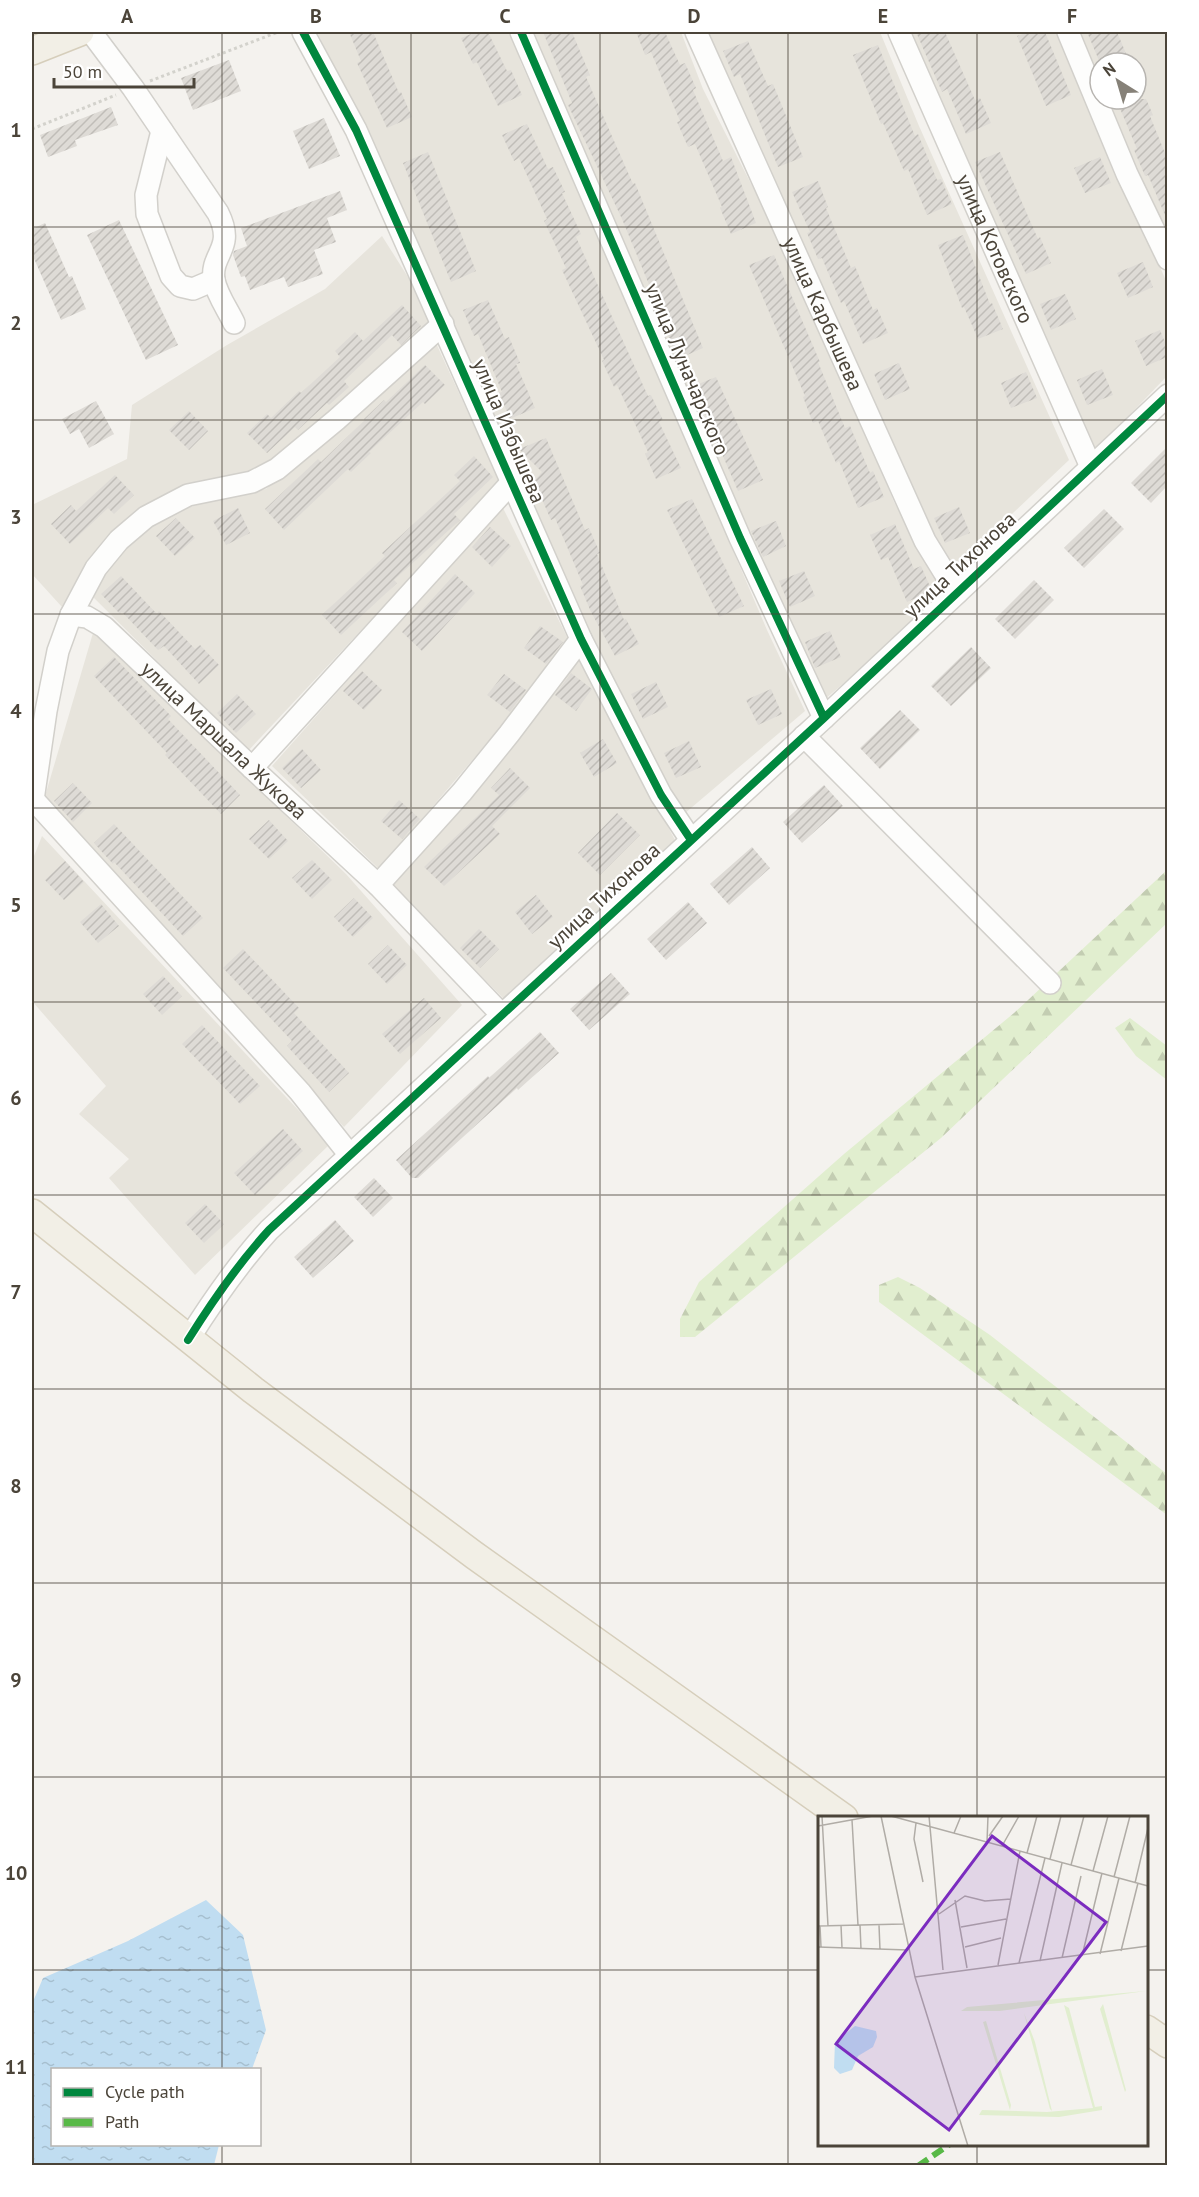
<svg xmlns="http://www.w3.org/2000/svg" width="1199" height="2197" viewBox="0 0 1199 2197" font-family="'PT Sans',sans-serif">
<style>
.residential{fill:#e7e4dc}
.forest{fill:url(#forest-firs)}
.water{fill:url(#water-ripples)}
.building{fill:url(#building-hatch)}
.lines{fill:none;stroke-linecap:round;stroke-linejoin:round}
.minor-casing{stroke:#d2d0cb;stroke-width:24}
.major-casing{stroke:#d6cebb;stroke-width:30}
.path{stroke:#d3d2cc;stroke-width:3;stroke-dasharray:3 3;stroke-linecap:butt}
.minor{stroke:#fdfdfc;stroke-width:21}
.major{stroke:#f2efe6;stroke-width:27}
.quiet{stroke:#58b947;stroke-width:6;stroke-dasharray:12 6;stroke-linecap:butt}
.cycleway-casing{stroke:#fff;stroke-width:11}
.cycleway{stroke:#00873e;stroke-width:8}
.grid{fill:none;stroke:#4b4439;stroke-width:1.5;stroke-opacity:0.55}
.labels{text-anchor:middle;stroke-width:4.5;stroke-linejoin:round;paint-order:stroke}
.street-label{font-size:21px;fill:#4b4439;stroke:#fff}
.inset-road{fill:none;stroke:#b0aca6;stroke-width:1.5}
.view{fill:#7b2cbf;fill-opacity:0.15;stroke:#7b2cbf;stroke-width:3}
.inset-edge{fill:none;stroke:#4b4439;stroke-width:3}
.neatline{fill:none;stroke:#4b4439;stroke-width:2}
.grid-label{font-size:20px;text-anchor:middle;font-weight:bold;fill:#4b4439}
</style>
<defs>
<pattern id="forest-firs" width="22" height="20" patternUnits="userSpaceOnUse" patternTransform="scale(1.5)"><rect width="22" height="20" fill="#e1eecf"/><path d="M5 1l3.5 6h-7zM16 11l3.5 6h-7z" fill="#c3cdb2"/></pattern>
<pattern id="water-ripples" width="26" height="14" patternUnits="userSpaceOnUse" patternTransform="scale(1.5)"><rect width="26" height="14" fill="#c0ddf1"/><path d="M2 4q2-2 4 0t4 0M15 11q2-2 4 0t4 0" fill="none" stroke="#a6bfcf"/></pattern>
<pattern id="building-hatch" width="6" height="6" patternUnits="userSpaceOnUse" patternTransform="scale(1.5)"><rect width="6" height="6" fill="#dedbd6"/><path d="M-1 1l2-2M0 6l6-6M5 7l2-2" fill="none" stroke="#c0bdb8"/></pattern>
</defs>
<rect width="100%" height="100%" fill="#f4f2ee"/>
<!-- residential -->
<path class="residential" d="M317,32h194l10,31 61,134 185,433 38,81 -121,103 -42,-75 -79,-156 -192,-440z
M530,32h151l22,57 121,239 70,174 52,95 -121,102 -30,-56z
M708,32h172l39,94 150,334 -116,110 -21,-39z
M909,32h148l110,251v93l-71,74z
M1078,32h89v206l-60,-139h29v-36h-36v20z
M382,236l50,79 -3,12 -153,130 -29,15 -59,16 -56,30 -43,40 -27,49 -30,-33v-69l95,-46 5,-54 95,-60 98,-56z
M435,341l65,141 -252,269 -157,-156 24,-36 31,-36 50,-18 70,-16z
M502,506l69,139 -192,224 -107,-103z
M93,633l55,49 198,192 116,131 -118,122 -187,-206 -114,-118z
M578,656l98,186 -172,157 -114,-115z
M42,836l288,308 -135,131 -86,-97 20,-19 -50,-45 27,-28 -74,-85v-140z"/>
<!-- forest -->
<path class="forest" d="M1167,870v53l-226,215 -246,199h-15v-18l19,-37 145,-128 170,-141z
M1130,1018l37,28v34l-31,-24 -21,-28z
M898,1277l22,11 70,47 177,139v41l-288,-213v-17z"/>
<!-- water -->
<path class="water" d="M206,1900l37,35 23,95 -14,39 -200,1v74l167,1 -5,20h-182v-161l11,-26 85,-37z"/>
<!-- building -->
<path class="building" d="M349,32h24l26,61 2,-1 11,25 -25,11 -30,-65 4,-2z
M476,32h12l19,39 4,-1 11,25 -24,11 -21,-44 -4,2 -12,-26z
M543,32h29l18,43 -4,2 47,107 2,-1 68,165 -25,11 -11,-26h2l-47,-114 -54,-114 4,-2z
M636,32h29l15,33 5,-2 11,25 -3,2 30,71 8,-4 25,66 -25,11 -11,-26 2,-1 -27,-63 -7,3 -11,-25 3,-1 -29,-69 -6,3z
M916,32h29l30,68 5,-2 11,25 -25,11 -19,-45 -5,3z
M1029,32h16l26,63 -25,11 -29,-70z
M1087,32h30l13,31h-30z
M748,41l20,45 5,-2 30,73 -25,10 -38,-93 -6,3 -11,-26z
M878,45l37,91 3,-2 19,46 4,-1 11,25 -25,11 -19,-46 -4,2 -21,-48 -2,1 -28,-69z
M229,60l12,31 -48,19 -12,-32z
M1116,99h30l7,16 -3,1 17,42v62l-19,-45 -3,1 -11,-26 3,-1z
M111,107l7,18 -43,15 2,6 -29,11 -8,-22z
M324,118l16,38 -31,13 -16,-38z
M527,124l21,45 5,-2 12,25 -3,1 19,41 -5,3 72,159 3,-1 12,25 -4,2 22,46 -25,11 -11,-25 3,-2 -31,-67 -3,2 -12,-26 2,-1 -42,-90 4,-2 -22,-47 3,-2 -28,-61 -5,3 -12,-26z
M428,152l48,119 -25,11 -48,-119z
M1000,152l38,87 2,-2 11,26 -25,11 -51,-112z
M1100,157l11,26 -26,10 -11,-25z
M818,181l10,26 -2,1 25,60 4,-2 18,44 4,-2 11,25 -25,11 -19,-43 -3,2 -19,-45 -4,1 -11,-26 3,-1 -18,-40z
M340,191l7,19 -20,8 9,24 -22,8 9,24 -35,13 -4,-10 -34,13 -5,-14 -4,1 -8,-22 1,-4 13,-5 -6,-18z
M119,220l59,125 -32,15 -59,-125z
M45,223l24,54 3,-1 14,33 -25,11 -29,-66v-25z
M963,235l27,69 2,-1 11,26 -25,10 -14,-32 -2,1 -24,-63z
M774,255l46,107h-2l27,66 5,-2 20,47 3,-2 11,26 -26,11 -19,-47 -3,2 -18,-42 -5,2 -10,-26 2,-1 -56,-131z
M1143,262l10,25 -25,11 -11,-25z
M1065,294l11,25 -25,11 -11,-26z
M488,300l17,39 4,-2 11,26 -4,1 19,44 -25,11 -11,-26 3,-1 -24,-58 -4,2 -11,-26z
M402,305l19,21 -20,19 -9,-10 -48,46 5,6 -20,18 -2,-2 -29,27 -3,-3 -28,26 -20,-20 20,-19 4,4 28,-27 2,2 39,-36 -5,-6 20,-19 8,9z
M1160,330l7,17v10l-21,9 -11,-25z
M899,363l11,26 -25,11 -11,-26z
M425,365l20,20 -20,19 -2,-2 -54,50 2,1 -20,19 -3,-3 -64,61 -19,-21 53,-50 3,3 44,-42 -1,-1 20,-19 2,2z
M1102,369l11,26 -26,10 -10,-25z
M1026,372l11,26 -26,10 -10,-25z
M716,377l47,103 -25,11 -34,-79 -2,1 -11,-26z
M96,401l18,33 -25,14 -10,-19 -9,5 -8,-15z
M189,411l19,20 -19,19 -20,-20z
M546,438l39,92 4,-2 11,25 -3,1 27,66 2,-1 13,25 -24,12 -24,-44 -11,-26 3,-1 -28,-67 -4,2 -17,-39 8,-9 -23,-23z
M1167,447v39l-16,17 -20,-20z
M474,456l19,21 -39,37 6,6 -66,60 3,3 -56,52 -19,-20 63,-59 -3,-3 78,-72 -6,-6z
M115,475l19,20 -20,19 -6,-6 -38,36 -19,-20 20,-19 5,6z
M692,499l52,107 -25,11 -52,-107z
M959,507l11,26 -25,10 -11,-25z
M238,508l12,25 -24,12 -13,-24z
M1104,509l20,20 -40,39 -20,-20z
M176,518l19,20 -20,18 -19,-20z
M776,521l10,25 -23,11 -12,-26z
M895,524l19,45 7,-3 11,25 -25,11 -19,-45 -7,3 -11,-25z
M490,527l21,19 -19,21 -20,-20z
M804,571l11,25 -25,11 -11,-26z
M455,574l20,19 -53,58 -20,-19z
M121,576l36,38 2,-3 36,38 5,-4 19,20 -20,19 -35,-38 -6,4 -36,-38 -2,2 -19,-20z
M1034,580l20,20 -39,39 -20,-20z
M540,626l23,16 -17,22 -22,-16z
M830,631l11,26 -26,11 -10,-26z
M971,647l20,21 -40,38 -20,-20z
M114,657l57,59 -3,3 72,76 -19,19 -56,-59 2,-2 -73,-77z
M362,671l20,19 -18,20 -21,-19z
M571,673l21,16 -16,22 -21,-16z
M504,674l22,16 -16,22 -23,-17z
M656,682l12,25 -25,12 -12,-25z
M771,689l11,25 -24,11 -12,-25z
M237,694l19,20 -20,19 -19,-20z
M900,710l20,20 -40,39 -20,-21z
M603,739l14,24 -23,14 -14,-24z
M689,741l12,26 -25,11 -12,-25z
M302,749l19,21 -20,18 -19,-20z
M510,768l20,20 -38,38 8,8 -56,52 -20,-19 75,-72 -8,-7z
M73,783l19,20 -19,19 -19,-21z
M824,785l19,21 -41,37 -19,-21z
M399,800l21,19 -18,20 -21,-18z
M617,813l23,22 -40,40 -22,-22z
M269,820l19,21 -19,18 -20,-20z
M114,824l89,94 -20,18 -69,-74 -1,2 -19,-21z
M752,847l18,21 -41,37 -19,-21z
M312,860l20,20 -20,19 -20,-21z
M65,861l19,21 -20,18 -19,-20z
M536,895l17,22 -21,17 -17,-22z
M354,898l19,20 -20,19 -19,-20z
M688,902l19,21 -41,37 -19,-21z
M101,904l18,22 -21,17 -18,-21z
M479,929l20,20 -19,19 -20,-20z
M388,945l19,20 -20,19 -19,-20z
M243,949l56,59 -5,5 55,60 -20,19 -42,-46 5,-5 -69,-73z
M611,973l19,21 -41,36 -19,-21z
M163,976l19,20 -20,19 -19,-21z
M424,998l17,20 -41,36 -18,-20z
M202,1025l58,61 -20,18 -58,-60z
M540,1032l19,21 -41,37 -1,-2 -99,90h-6l-16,-18 92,-84 1,2z
M283,1129l20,22 -48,44 -21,-22z
M374,1178l19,20 -20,19 -19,-20z
M205,1204l19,20 -20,19 -19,-20z
M335,1220l19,21 -41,37 -19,-21z"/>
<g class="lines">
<defs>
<g id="minor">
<path d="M91,32l42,56 85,125c18,36 -8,40 -4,67 3,15 14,30 20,43"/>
<path d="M303,32l53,98 225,509 80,156 30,45"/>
<path d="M521,32l219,506 84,180"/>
<path id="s1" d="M696,32l229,509 32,52"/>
<path id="s2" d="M899,32l192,435"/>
<path d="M1068,32l59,142 41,85"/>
<path d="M162,131l-16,64 1,19 24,62 9,10 13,3 21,-9"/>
<path id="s3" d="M71,615l16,2 17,10 148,141 126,117 123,129"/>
<path d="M804,736l246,247"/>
<path d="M252,768l259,-285"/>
<path d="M32,798l268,294 49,62"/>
<path d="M33,800l13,-89 12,-60 13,-36 25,-47 23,-28 27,-23 42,-22 64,-13 25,-13 59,-49 107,-96"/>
<path d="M378,885l84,-93 47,-58 72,-95"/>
<path d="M188,1340c25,-40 50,-76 81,-110l555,-512 344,-323"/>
</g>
<path id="major" d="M32,51l48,-19
M32,1213l221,177 221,165 370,263
M1146,2029l22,15"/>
</defs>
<!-- minor casing -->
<use href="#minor" class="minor-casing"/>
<!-- major casing -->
<use href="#major" class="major-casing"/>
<!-- path -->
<path class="path" d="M150,81l128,-49
M32,129l84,-34"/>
<!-- minor -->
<use href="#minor" class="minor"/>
<!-- major -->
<use href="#major" class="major"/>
<!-- quiet -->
<path class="quiet" d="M918,2166l32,-22"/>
<defs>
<path id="cycleway" d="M303,32l53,98 225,509 80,156 30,45
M521,32l219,506 84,180
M188,1340c25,-40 50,-76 81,-110l555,-512 344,-323"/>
</defs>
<!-- cycleway casing -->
<use href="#cycleway" class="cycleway-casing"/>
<!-- cycleway -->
<use href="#cycleway" class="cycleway"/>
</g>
<!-- grid -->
<path class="grid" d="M222,32v2038M411,32v2134M600,32v2134M788,32v2134M977,32v1786M32,227h1136M32,420h1136M32,614h1136M32,808h1136M32,1002h1136M32,1195h1136M32,1389h1136M32,1583h1136M32,1777h1136M32,1970h788M1146,1970h22M222,2144v22M977,2144v22"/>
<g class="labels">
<!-- street labels -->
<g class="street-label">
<text dy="7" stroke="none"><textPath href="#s2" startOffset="237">улица Котовского</textPath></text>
<text dy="7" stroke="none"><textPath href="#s1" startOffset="309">улица Карбышева</textPath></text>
<text transform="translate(687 369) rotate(67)" y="7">улица Луначарского</text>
<text transform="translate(509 431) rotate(67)" y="7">улица Избышева</text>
<text transform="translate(960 565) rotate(-43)" y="7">улица Тихонова</text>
<text dy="7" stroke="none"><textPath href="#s3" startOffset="201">улица Маршала Жукова</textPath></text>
<text transform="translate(604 896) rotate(-43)" y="7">улица Тихонова</text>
</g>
</g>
<!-- overview -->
<g transform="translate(818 1816)">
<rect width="330" height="330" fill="#f4f2ee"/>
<path d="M328,175l-146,20h-39l6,-4zM285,188l23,86 -1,2 -25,-83zM246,189l5,3 26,99 7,-1v4l-43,7 -80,-2 3,-5 65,2 46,-4zM206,197l11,29 17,69 -2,-2zM168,205l25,84 -1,5 -27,-88z" fill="#e1eecf"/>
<path d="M37,210l21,5 1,6 -4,10 -15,9 -6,14 -12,4 -6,-6 1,-26z" fill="#c0ddf1"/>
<path class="inset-road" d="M4,0l6,110M63,0l34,161 53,169M73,0l257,70M111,0l14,154M34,4l6,105M98,7l-2,16 9,43M0,10l55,-10M136,17l7,-17M171,20l14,-20M169,26l1,-26M184,30l17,-30M209,37l10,-37M232,43l11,-43M253,49l13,-49M275,55l15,-55M296,61l16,-61M317,67l13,-55M137,84l12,68M121,98l26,-18 20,5 26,-2M23,109l1,23M42,109l1,24M61,109l1,25M0,110l85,-2M2,110l1,21M143,111l45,-8M0,131l90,3M147,131l36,-9M303,135l17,-68M282,138l19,-76M264,140l20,-83M244,142l19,-82M222,145l22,-98M201,147l26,-105M180,149l22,-114M97,161l233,-31"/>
<path class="view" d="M174,20l114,86 -157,208 -113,-86z"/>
<rect width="330" height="330" class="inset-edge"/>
</g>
<!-- border -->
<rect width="1199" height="2197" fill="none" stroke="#ffffff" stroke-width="66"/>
<!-- legend -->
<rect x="51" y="2068" width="210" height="78" fill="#ffffff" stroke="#b7b4b0" stroke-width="1.5"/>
<rect x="63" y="2088" width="30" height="9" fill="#00873e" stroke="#b7b4b0" stroke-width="1.5"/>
<text x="105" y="2098" font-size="18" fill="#4b4439">Cycle path</text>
<rect x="63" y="2118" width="30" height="9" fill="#58b947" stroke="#b7b4b0" stroke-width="1.5"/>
<text x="105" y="2128" font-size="18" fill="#4b4439">Path</text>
<!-- north arrow -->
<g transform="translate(1118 81) rotate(323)"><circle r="28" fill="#ffffff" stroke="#b7b4b0" stroke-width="1.5"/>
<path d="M0-4.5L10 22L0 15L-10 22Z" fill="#868178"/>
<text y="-9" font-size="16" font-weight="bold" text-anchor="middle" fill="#4b4439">N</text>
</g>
<!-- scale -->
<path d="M54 78v9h140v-9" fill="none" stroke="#4b4439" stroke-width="3"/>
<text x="63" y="78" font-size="18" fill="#4b4439" stroke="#ffffff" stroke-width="4.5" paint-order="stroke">50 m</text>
<rect x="33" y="33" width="1133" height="2131" class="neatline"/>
<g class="grid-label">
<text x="127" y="23">A</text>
<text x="316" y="23">B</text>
<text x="505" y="23">C</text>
<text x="694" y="23">D</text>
<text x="883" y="23">E</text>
<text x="1072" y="23">F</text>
<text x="16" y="137">1</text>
<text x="16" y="330">2</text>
<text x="16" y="524">3</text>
<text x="16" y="718">4</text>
<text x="16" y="912">5</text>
<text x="16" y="1105">6</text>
<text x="16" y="1299">7</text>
<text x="16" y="1493">8</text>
<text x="16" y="1687">9</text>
<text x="16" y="1880">10</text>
<text x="16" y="2074">11</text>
</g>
</svg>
